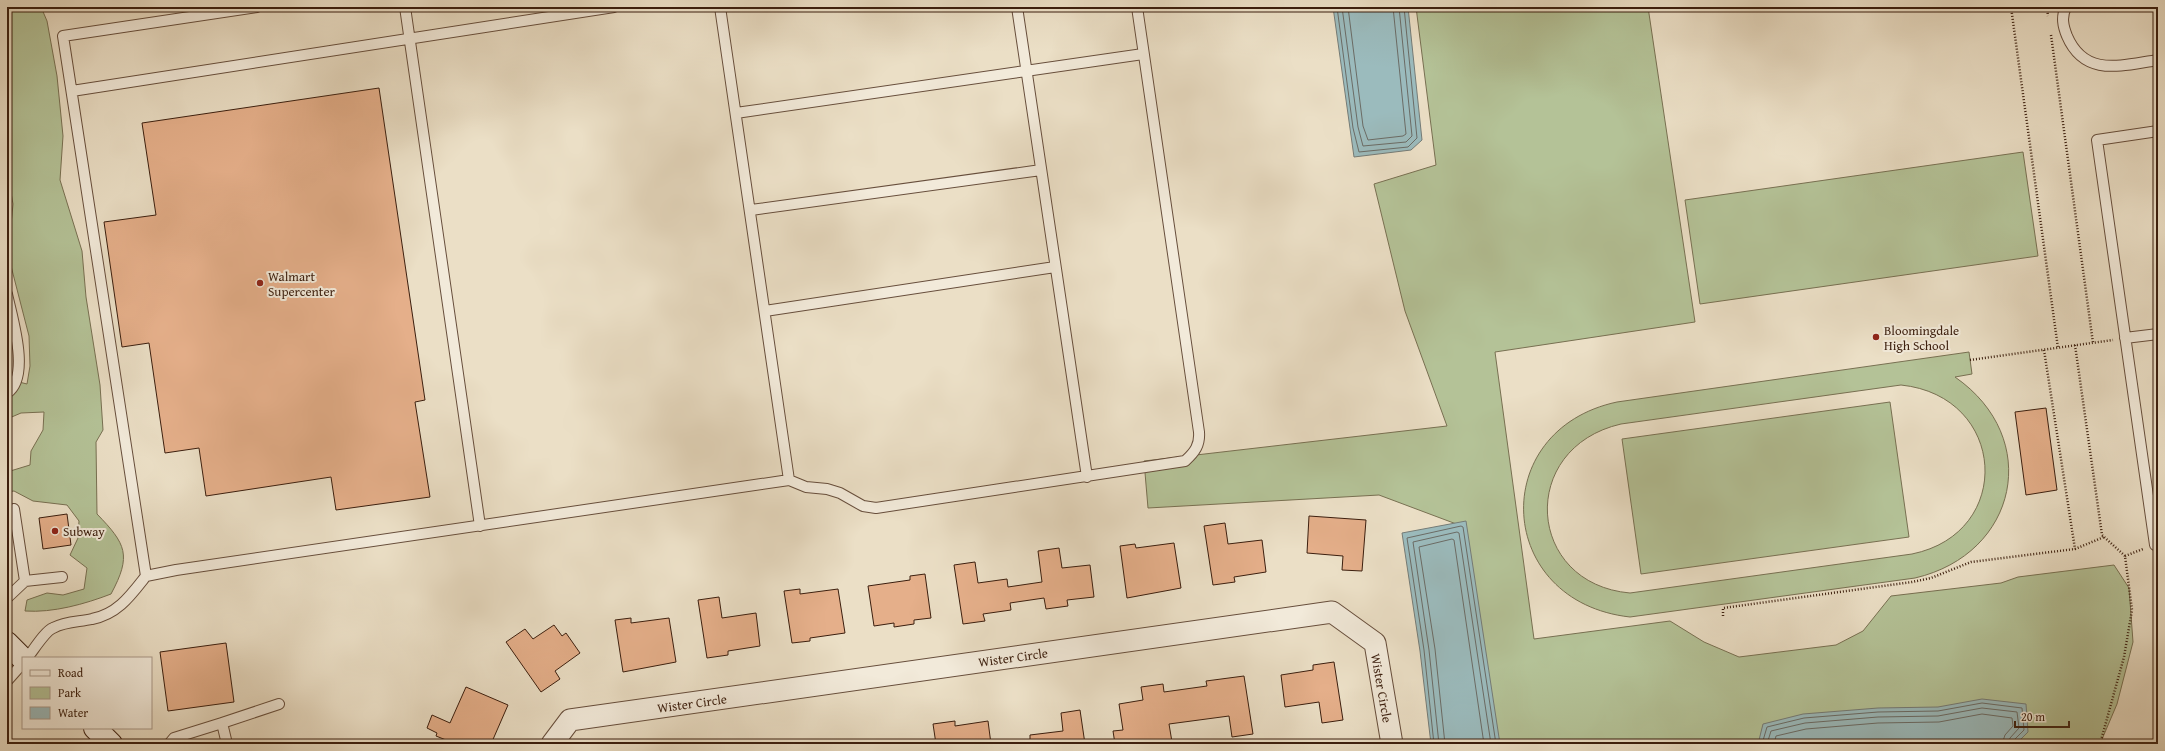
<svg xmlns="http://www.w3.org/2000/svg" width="2165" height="751" viewBox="0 0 2165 751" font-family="'Gentium Book Plus',serif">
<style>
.green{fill:#b4c297;stroke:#787052;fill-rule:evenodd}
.water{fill:#9bbbbd;stroke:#757c77}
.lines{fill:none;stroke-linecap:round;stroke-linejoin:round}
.shore{stroke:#6b6c66;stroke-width:1}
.building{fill:#e5af8a;stroke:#3b1e0e}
.lane-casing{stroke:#674e3c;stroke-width:12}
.street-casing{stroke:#674e3c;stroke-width:23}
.secondary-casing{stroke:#3b1e0e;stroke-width:24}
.path{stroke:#3b1e0e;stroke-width:2.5;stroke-dasharray:1 2;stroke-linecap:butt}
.lane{stroke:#f2eada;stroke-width:10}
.street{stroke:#f2eada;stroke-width:21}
.secondary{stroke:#f2eada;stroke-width:22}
.poi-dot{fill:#8f2418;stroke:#f2eada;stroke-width:1.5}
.labels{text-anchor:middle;stroke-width:4;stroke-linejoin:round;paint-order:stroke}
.poi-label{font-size:13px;fill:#3b1e0e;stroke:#f2eada;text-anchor:start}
.street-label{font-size:13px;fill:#3b1e0e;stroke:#f2eada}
</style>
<rect width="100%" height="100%" fill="#ebdfc6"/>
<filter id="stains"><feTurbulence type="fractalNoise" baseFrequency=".005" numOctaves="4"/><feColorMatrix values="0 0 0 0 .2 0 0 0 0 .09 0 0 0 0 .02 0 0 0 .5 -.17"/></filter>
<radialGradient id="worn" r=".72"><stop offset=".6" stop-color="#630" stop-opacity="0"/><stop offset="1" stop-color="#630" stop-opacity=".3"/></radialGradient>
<!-- green -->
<path class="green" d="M7,7h34l6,14 10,55 6,60 -3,44 22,71 4,46 14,88 3,45 -7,12 1,72c29,30 35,41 14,80 -26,10 -58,19 -86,17l2,-11 20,-7 16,2 21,-6 3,-21 -17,-13 8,-17 1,-17 -12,-16 -34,-4 -19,-10 -7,1v-20l23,-7 1,-14 12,-21 1,-18 -23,1 -14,6v-40l20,5 3,-18 -1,-30 -18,-70 -1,-31 3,-31 -5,-28 1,-28 -2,-27z
M1416,7h232l47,315 -200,30 39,287 136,-18 34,21 35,15 97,-12 27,-14 28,-35 110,-13 17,-6 96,-12 15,23 4,54 -16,62 -17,40h-609l-32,-219 -80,-30 -231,13 -4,-47 303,-35 -42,-115 -31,-127 62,-19z
M2023,152l15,104 -338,48 -15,-104z
M1969,352l3,22 -17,3c88,61 63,177 -40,201l-285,39c-135,-15 -144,-187 -13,-215zM1901,385c106,11 114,148 11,169l-282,39c-104,-9 -113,-145 -9,-169z
M1890,402l19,135 -268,37 -19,-135z"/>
<!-- water -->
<path class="water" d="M1333,7h75l14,133 -11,10 -57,7z
M1466,521l34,223h-69l-11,-93 -18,-118z
M1982,699l44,5 2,28 -12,12h-258l5,-20 40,-10 75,-6 60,-1z"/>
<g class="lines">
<!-- shore -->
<path class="shore" d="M1337,7l16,121 6,24 49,-5 9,-9 -13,-131
M1342,7l16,120 5,19 43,-4 6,-6 -13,-129
M1348,7l15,119 5,14 35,-4 3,-2 -13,-127
M1434,744l-10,-94 -17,-112 54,-12 2,1 33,217
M1439,744l-10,-94 -16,-108 44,-10 2,1 32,211
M1445,744l-10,-95 -16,-102 33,-8 2,1 30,204
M1762,744l5,-17 37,-9 74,-6 60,-1 44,-8 40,5 2,22 -10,10 -1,4
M1767,744l4,-13 34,-8 73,-6 60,-1 44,-8 35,4 2,16 -9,10 -2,6
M1774,744l2,-8 30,-7 72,-6 61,-1 43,-8 30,4 1,8 -8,9 -3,9"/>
</g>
<!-- building -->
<path class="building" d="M379,88l46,312 -10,2 15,95 -94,13 -5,-33 -125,19 -7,-48 -34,5 -16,-110 -27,4 -18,-125 52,-7 -14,-92z
M2046,408l11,82 -31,5 -11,-83z
M67,514l4,31 -28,4 -4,-31z
M1309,516l57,4 -4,51 -20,-1 1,-14 -36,-3z
M1225,523l3,21 34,-4 4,32 -32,5 1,5 -22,3 -9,-59z
M1174,543l7,45 -54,10 -7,-52 15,-2 1,4z
M1059,548l3,20 28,-3 4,32 -27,3 1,6 -22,3 -2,-11 -34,5 1,7 -28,4 2,7 -22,3 -9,-59 21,-3 3,21 29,-4 1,8 34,-5 -4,-31z
M925,574l6,44 -17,2v4l-20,3v-4l-20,3 -6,-40 42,-6v-4z
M800,589v5l38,-5 7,44 -35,5v3l-18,2 -8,-52z
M719,597l3,21 34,-5 4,33 -32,5v4l-21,3 -9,-58z
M631,618v5l38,-5 7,44 -53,10 -8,-52z
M554,625l8,11 4,-3 14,20 -25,18 5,8 -19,13 -35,-50 19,-13 8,10z
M226,643l8,59 -66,9 -8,-59z
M1334,662l9,58 -21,3 -3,-21 -34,5 -4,-32 32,-5v-5z
M1244,676l9,58 -21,3 -3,-21 -60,8 3,18 -57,2 -2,-13 10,-1 -4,-26 24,-4 -2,-13 22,-3 1,8 43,-6 -1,-5z
M466,687l42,18 -17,39h-35l-20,-8 1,-3 -10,-5 5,-13 18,8z
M1080,710l5,34h-55v-9l33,-4 -2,-18z
M955,721v5l33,-5 3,23h-55l-3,-20z"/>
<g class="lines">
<defs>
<path id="lane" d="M405,7l75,519
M720,7l69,473
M1017,7l70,470
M2066,7c-5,10 -3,19 1,29 18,42 55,29 91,24
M72,91l542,-84
M736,113l407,-59
M2158,131l-61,9 58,405 3,-1
M751,210l290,-40
M7,294c5,24 24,83 0,99
M765,311l290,-44
M2125,338l33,-4
M14,509l11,72
M146,576l-83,-540 194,-29
M7,598l18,-17 37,-4
M27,658c6,-7 18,-27 26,-30 13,-7 26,-6 39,-9 26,-5 39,-24 54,-43l30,-6 613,-90 17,7 21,2 13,4 23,13 13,2 309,-47c10,-9 15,-16 14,-29l-62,-425
M7,681l16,-18
M222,723l57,-19
M169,744l5,-6 48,-15 5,21"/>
<path id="street" d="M552,744l18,-24 762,-108 43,31 17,101"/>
<path id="secondary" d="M7,643l16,16
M95,728l16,16"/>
</defs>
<!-- lane casing -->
<use href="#lane" class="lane-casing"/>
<!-- street casing -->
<use href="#street" class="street-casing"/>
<!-- secondary casing -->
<use href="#secondary" class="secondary-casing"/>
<!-- path -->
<path class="path" d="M2011,7l47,341
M2047,7l1,9
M2051,35l42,308
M2075,345l27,190 23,21 7,54 -8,47 -24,87
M2044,350l31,199
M1970,360l143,-20
M2125,556l18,-7
M1723,616v-8l189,-26 19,-4 40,-16 104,-13 29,-12"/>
<!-- lane -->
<use href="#lane" class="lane"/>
<!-- street -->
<use href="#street" class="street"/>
<!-- secondary -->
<use href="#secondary" class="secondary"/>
</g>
<!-- markers -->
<g class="poi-dot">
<circle cx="260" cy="283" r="4"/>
<circle cx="1876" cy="337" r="4"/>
<circle cx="55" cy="531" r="4"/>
</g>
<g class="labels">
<!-- poi labels -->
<g class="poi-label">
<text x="268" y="281">Walmart<tspan x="268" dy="15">Supercenter</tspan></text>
<text x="1884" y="335">Bloomingdale<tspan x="1884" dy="15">High School</tspan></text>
<text x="63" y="536">Subway</text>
</g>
<!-- street labels -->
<g class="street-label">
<text transform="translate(1013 657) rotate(-8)" y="5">Wister Circle</text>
<text transform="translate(1382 688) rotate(80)" y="5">Wister Circle</text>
<text transform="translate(692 703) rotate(-8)" y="5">Wister Circle</text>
</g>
</g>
<!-- margin -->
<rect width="2165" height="751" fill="none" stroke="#ebdfc6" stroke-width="24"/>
<rect x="8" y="8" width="2149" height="735" fill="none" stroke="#3b1e0e" stroke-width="2"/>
<rect x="12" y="12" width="2141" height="727" fill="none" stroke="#3b1e0e"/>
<!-- legend -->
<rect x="22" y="657" width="130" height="72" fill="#f2eada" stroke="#a99888"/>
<rect x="30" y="670" width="20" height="6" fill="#f2eada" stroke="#a99888"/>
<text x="58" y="677" font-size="12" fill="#3b1e0e">Road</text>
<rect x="30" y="687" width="20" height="12" fill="#b4c297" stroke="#a99888"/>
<text x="58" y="697" font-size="12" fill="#3b1e0e">Park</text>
<rect x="30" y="707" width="20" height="12" fill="#9bbbbd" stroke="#a99888"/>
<text x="58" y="717" font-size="12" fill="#3b1e0e">Water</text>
<!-- scale -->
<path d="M2015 721v6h54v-6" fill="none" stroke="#3b1e0e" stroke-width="2"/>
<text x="2021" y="721" font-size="12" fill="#3b1e0e" stroke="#f2eada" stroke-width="3" paint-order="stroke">20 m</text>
<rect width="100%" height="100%" filter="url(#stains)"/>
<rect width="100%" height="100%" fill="url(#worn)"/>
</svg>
